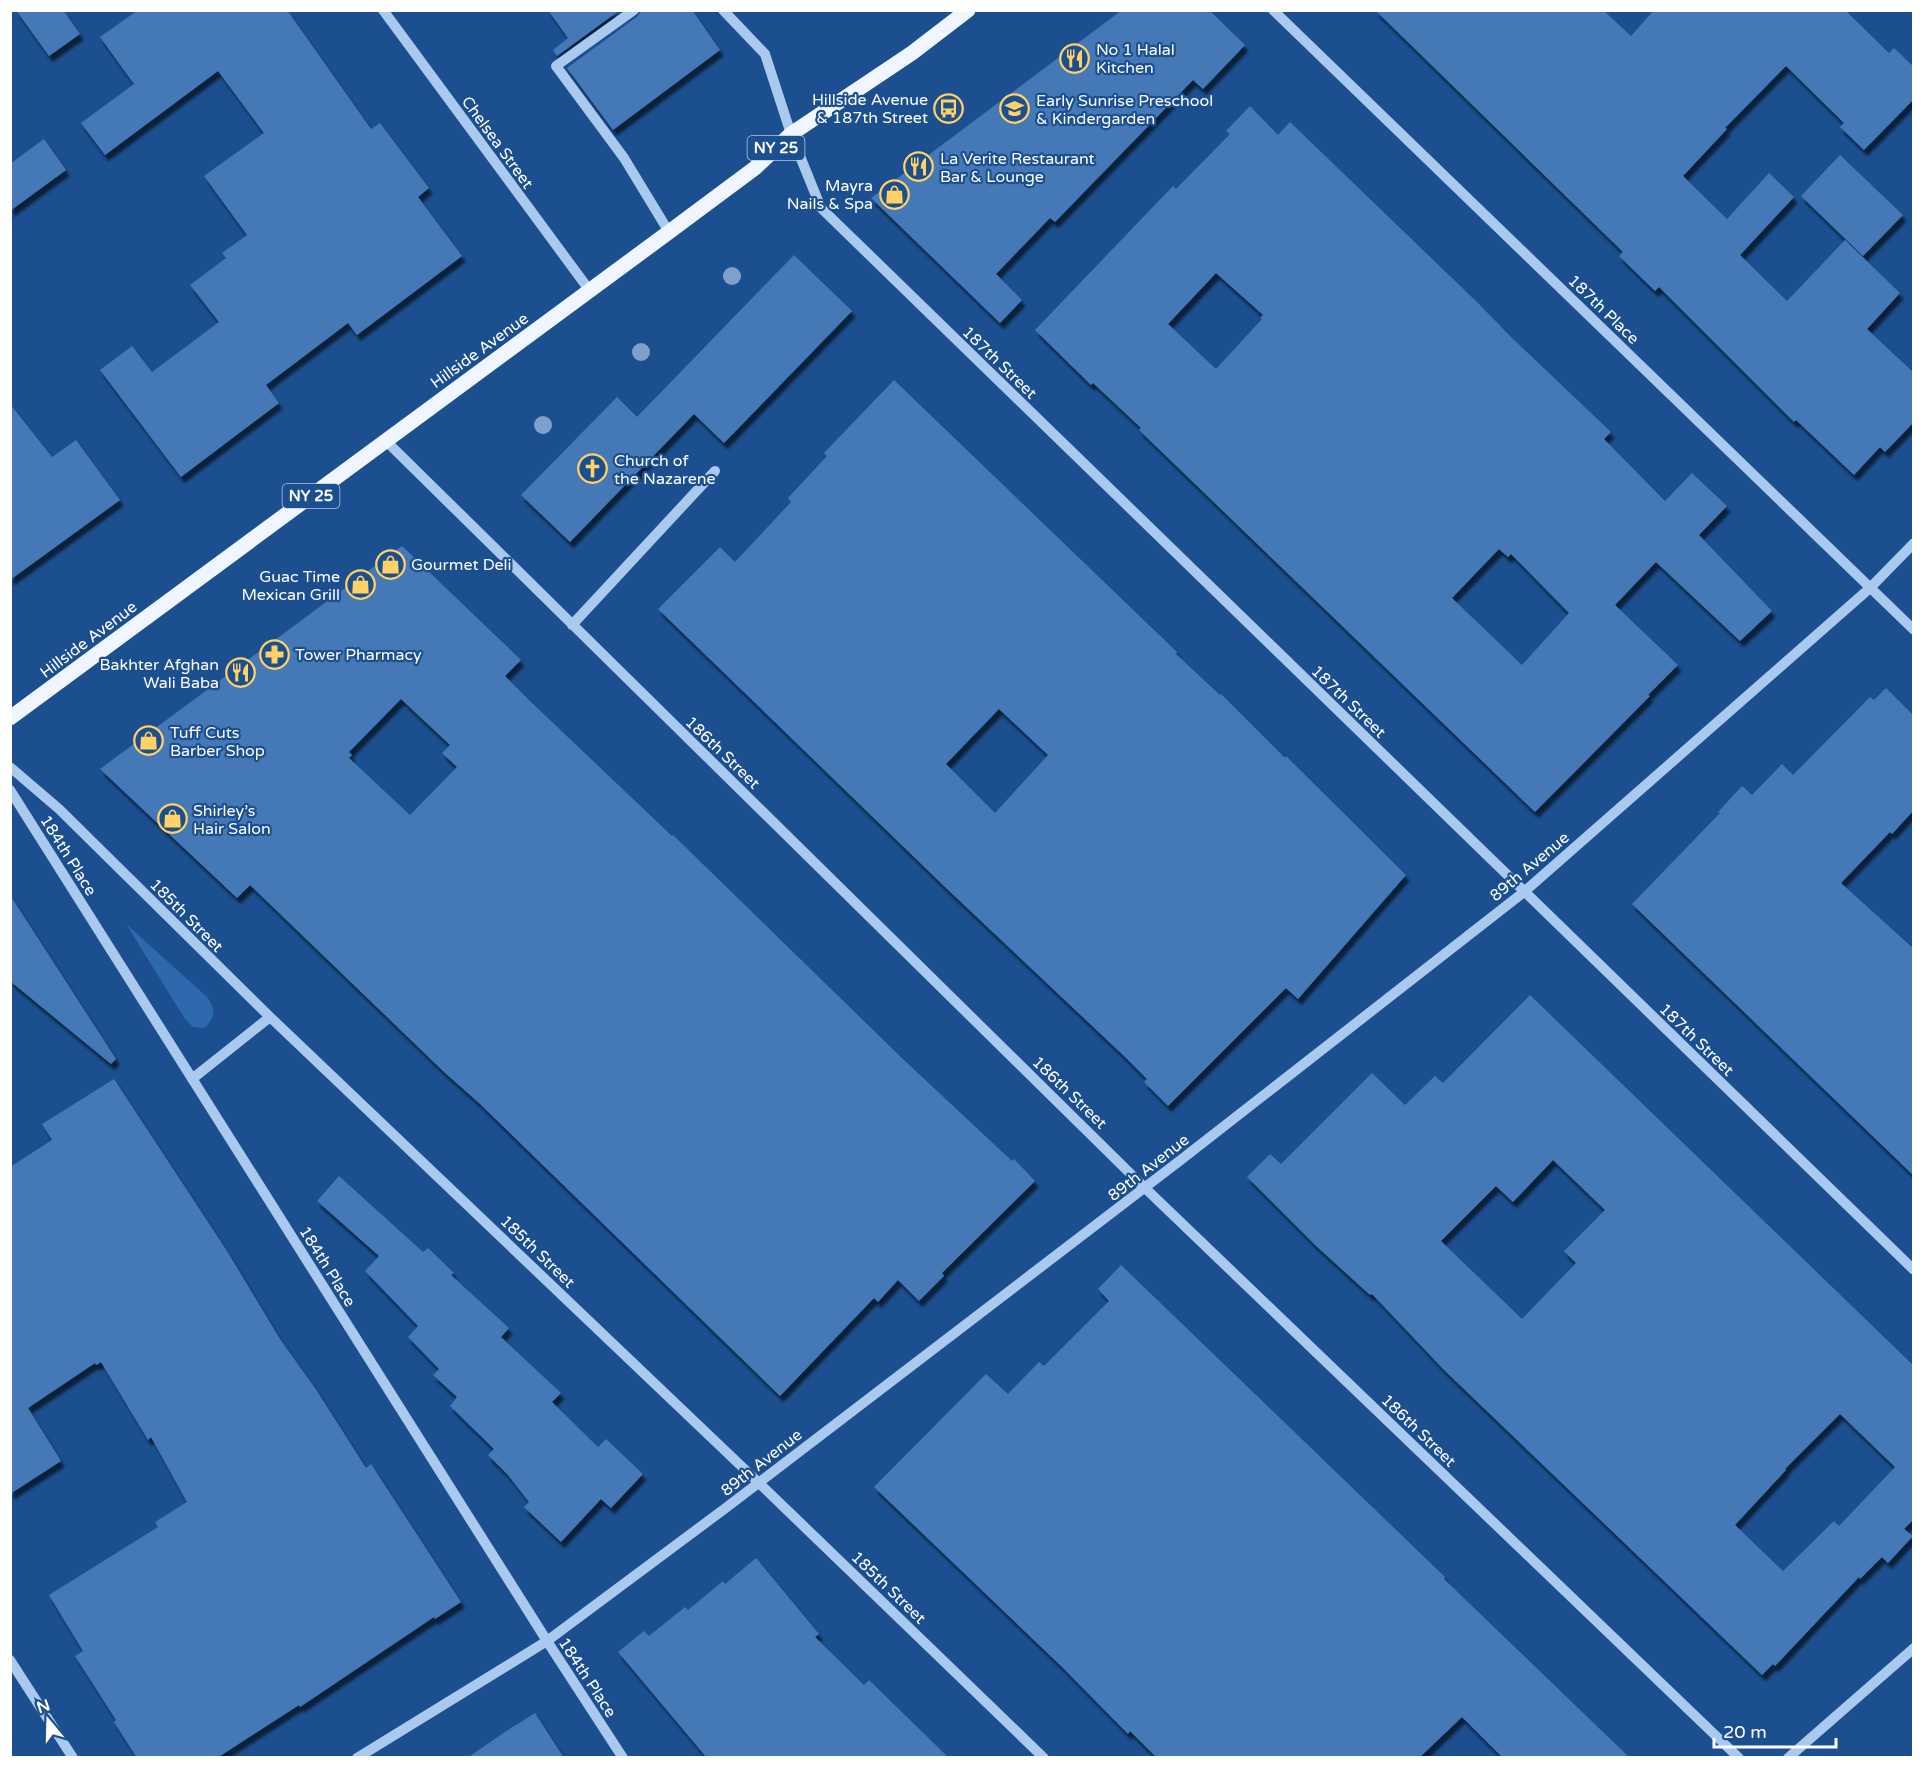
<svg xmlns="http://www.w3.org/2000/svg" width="1924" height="1768" viewBox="0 0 1924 1768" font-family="'Varela Round',sans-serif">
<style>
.green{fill:#2e69ad}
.building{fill:#4478b7;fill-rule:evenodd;filter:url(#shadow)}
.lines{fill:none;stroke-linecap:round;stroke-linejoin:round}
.minor{stroke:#a9c9ee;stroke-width:10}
.major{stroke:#f0f6ff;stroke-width:15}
.tree{fill:#7ea0ca}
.labels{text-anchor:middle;stroke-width:4.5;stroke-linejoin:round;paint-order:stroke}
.shield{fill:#1b4f8f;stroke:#bbcadd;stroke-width:1.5}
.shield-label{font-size:15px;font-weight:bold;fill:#fff}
.poi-label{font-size:16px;fill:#fff;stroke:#1b4f8f;text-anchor:start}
.street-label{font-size:16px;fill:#fff;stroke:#1b4f8f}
</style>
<defs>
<filter id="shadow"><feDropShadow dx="3.5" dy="6" stdDeviation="1.5" flood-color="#0009"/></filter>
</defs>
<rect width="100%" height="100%" fill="#1b4f8f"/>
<!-- green -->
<path class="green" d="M126,924l81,73c9,12 9,21 -3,31l-11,-1 -8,-8z"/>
<!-- building -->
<path class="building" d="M16,10h47l17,24 -31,22z
M138,10h149l84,119 9,-6 49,65 -11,9 44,59 -105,79 -9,-12 -82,62 13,18 -98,74 -81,-107 32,-24 20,26 67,-50 -29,-37 36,-27 -4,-5 25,-18 -43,-59 60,-43 -46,-62 -113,84 -24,-32 53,-39 -34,-47z
M548,10h72l-63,46 -4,-6 15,-12z
M641,10h51l28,40 -107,80 -46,-62 71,-52z
M1122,10h87l36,35 -42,44 -10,-9 -138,142 -5,-4 -54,56 26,26 -22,23 -129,-125z
M1375,10h228l28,26 23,-26h191l44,43 5,-5 20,19v32l-50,51 -24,-23 4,-4 -58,-57 -61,62 2,1 -44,47 44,43 42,-46 25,24 -54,58 47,46 58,-61 55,53 -33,36 47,44v49l-29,30 -5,-5 -26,28 -58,-55 -2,2 -135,-135 -4,4 -36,-35 4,-4z
M1250,106l28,29 12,-13 188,181 33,34 100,95 -7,7 61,62 27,-28 35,33 -28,29 73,76 -32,30 -84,-79 -41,43 63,60 -30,30 2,1 -115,116 -396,-382 2,-2 -48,-45 -2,2 -56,-55 138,-144 3,3 54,-55 -4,-3zM1216,273l47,42 -3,3 2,1 -46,50 -48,-45zM1499,549l9,8 3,-3 58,59 -47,52 -70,-67z
M44,139l22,31 -56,41v-47z
M1840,155l63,60 -40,41 -62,-60z
M794,255l58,56 -128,132 -30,-29 -124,128 -49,-47 96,-98 20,20z
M894,380l283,272 -1,2 44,41 1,-1 64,64 1,-2 120,119 -108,124 -12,-11 -118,118 -24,-24 3,-3 -22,-22 -179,-169 -288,-279 62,-62 15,15 56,-60 -3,-4 39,-42 -3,-3zM999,709l49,46 -53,58 -49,-49z
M10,404l42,53 24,-17 44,60 -110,80z
M402,546l119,114 -16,16 25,25 142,135 1,-1 232,226 107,100 2,-2 21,22 -93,92 2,3 -25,25 -21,-21 -20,22 -4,-4 -94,98 -301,-293 -35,-31 -194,-187 -13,13 -137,-129zM401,699l49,46 -8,8 15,14 -47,48 -61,-57 3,-3 -3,-3z
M1886,688l28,28v94l-22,24 -2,-2 -49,51 73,66v227l-282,-272 88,-91 -2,-1 24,-26 10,9 30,-31 11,11 77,-78 4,3z
M10,895l106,164 -5,5 -101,-83z
M1530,995l384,371v153l-10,10 9,7 -25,27 -6,-6 -22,22 -1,-2 -84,89 -2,-2 -11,11 -318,-305 -72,-76 -2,1 -55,-50 -68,-68 23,-23 11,10 91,-91 33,32 30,-29 8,7zM1553,1160l52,50 -41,41 12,12 -54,56 -81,-78 55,-55 17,16zM1840,1414l55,53 -56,59 -5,-5 -51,50 -48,-46 51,-55 -1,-1z
M114,1079l113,172 53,88 37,52 49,77 5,-4 90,138 -26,17 -1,-2 -134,90 -1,-2 -82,53h-80l-23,-36 2,-2 -41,-64 8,-5 -34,-56 109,-68 -3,-5 32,-20 -36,-65 -3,3 -47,-78 -5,3 -1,-2 -67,45 33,53 -51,33v-327l42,-27 -10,-16z
M339,1176l84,76 5,-4 26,25 -3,2 58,53 -8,9 60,56 -9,9 46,45 8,-8 37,35 -32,34 -10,-9 -40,43 -37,-35 5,-5 -21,-27 -20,-20 6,-6 -44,-43 7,-9 -24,-22 6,-6 -31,-32 10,-11 -53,-55 14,-15 -62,-55z
M1121,1265l324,312 -1,2 186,179h-127l-41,-41 -43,41h-262l-27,-27 -2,3 -66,-67 -188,-180 112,-113 22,20 31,-32 5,4 65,-65 -11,-12z
M756,1558l63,76 -4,3 49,48 5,-5 80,78h-242l-89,-106 26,-21 5,5 36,-29 3,3 35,-29 2,3z
M535,1713l29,45h-97l41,-28z"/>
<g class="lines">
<!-- minor -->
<path class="minor" d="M383,10l207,281
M634,10l-78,56 68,92 45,74
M723,10l42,44 26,80 30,74 1093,1062
M1273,10l641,620
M386,441l759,747 594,570
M572,625l143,-154
M10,767l49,42 211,208 489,466 285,275
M10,790l537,851 76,117
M192,1079l78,-62
M10,1660l63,98
M357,1758l190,-117 180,-134 455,-348 342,-267 346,-304 44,-45
M1788,1758l126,-110"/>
<!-- major -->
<path class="major" d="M10,718l659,-486 86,-64 36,-34 121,-81 56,-43"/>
</g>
<!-- trees -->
<g class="tree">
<circle cx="732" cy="276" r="9"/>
<circle cx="641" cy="352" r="9"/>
<circle cx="543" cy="425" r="9"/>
</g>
<!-- icons -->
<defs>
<symbol id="restaurant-ring" viewBox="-11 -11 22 22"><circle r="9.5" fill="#1b4f8f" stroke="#ffd166" stroke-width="1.5"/><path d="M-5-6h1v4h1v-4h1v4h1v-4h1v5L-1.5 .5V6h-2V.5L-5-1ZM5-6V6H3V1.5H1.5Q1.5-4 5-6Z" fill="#ffd166"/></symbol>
<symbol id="bus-ring" viewBox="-11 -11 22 22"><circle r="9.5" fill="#1b4f8f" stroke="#ffd166" stroke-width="1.5"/><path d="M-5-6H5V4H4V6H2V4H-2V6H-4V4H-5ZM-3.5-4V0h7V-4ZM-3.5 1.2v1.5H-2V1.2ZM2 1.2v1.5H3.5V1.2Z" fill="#ffd166"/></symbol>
<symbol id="school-ring" viewBox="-11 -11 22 22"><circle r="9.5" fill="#1b4f8f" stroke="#ffd166" stroke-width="1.5"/><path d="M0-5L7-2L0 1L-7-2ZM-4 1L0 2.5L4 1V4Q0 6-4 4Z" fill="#ffd166"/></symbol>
<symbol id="shop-ring" viewBox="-11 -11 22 22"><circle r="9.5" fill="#1b4f8f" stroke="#ffd166" stroke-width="1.5"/><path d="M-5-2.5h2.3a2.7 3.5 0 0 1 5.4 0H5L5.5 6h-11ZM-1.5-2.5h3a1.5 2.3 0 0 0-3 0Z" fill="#ffd166"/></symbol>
<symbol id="church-ring" viewBox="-11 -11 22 22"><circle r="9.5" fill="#1b4f8f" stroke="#ffd166" stroke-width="1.5"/><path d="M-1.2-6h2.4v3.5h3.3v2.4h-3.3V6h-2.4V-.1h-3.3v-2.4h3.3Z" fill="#ffd166"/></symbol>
<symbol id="pharmacy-ring" viewBox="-11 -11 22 22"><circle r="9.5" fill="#1b4f8f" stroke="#ffd166" stroke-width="1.5"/><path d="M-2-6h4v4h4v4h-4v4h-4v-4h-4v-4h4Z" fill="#ffd166"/></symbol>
</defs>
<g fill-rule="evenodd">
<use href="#restaurant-ring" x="1058" y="42" width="33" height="33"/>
<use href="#bus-ring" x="932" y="92" width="33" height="33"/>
<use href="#school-ring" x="998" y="92" width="33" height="33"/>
<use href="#restaurant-ring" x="902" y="150" width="33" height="33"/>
<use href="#shop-ring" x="878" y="178" width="33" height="33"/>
<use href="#church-ring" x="576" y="452" width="33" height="33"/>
<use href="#shop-ring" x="374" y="548" width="33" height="33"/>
<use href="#shop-ring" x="344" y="568" width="33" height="33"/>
<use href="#pharmacy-ring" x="258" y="638" width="33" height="33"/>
<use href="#restaurant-ring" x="224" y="656" width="33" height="33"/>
<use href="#shop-ring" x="132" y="724" width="33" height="33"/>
<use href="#shop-ring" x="156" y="802" width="33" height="33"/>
</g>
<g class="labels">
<!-- shield labels -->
<g class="shield">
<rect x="747.5" y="136" width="57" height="24" rx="4.5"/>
<rect x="282.5" y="484" width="57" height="24" rx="4.5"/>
</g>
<g class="shield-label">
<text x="776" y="153">NY 25</text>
<text x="311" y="501">NY 25</text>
</g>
<!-- poi labels -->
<g class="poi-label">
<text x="1096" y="55">No 1 Halal<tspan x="1096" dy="18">Kitchen</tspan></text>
<text x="928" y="105" text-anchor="end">Hillside Avenue<tspan x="928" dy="18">&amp; 187th Street</tspan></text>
<text x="1036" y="106">Early Sunrise Preschool<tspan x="1036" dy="18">&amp; Kindergarden</tspan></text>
<text x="940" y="164">La Verite Restaurant<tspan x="940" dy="18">Bar &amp; Lounge</tspan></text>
<text x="873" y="191" text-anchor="end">Mayra<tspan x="873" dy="18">Nails &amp; Spa</tspan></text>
<text x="614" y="466">Church of<tspan x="614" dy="18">the Nazarene</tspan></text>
<text x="411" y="570">Gourmet Deli</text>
<text x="340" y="582" text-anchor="end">Guac Time<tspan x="340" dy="18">Mexican Grill</tspan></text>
<text x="295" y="660">Tower Pharmacy</text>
<text x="219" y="670" text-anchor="end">Bakhter Afghan<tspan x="219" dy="18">Wali Baba</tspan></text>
<text x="170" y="738">Tuff Cuts<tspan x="170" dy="18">Barber Shop</tspan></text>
<text x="193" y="816">Shirley’s<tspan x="193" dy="18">Hair Salon</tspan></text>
</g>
<!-- street labels -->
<g class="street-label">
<text transform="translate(498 142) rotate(54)" y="6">Chelsea Street</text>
<text transform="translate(1604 309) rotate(44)" y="6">187th Place</text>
<text transform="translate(479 350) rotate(-36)" y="6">Hillside Avenue</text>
<text transform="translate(1000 362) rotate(44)" y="6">187th Street</text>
<text transform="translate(88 639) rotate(-37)" y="6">Hillside Avenue</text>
<text transform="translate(1349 701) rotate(44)" y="6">187th Street</text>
<text transform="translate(723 752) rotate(44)" y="6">186th Street</text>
<text transform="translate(69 855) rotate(58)" y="6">184th Place</text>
<text transform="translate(1529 866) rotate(-40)" y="6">89th Avenue</text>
<text transform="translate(187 915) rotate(45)" y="6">185th Street</text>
<text transform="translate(1697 1039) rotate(44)" y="6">187th Street</text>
<text transform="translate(1070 1092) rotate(44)" y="6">186th Street</text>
<text transform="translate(1148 1167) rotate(-38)" y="6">89th Avenue</text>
<text transform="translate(538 1251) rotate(44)" y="6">185th Street</text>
<text transform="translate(328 1266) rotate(58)" y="6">184th Place</text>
<text transform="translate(1419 1430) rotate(44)" y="6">186th Street</text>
<text transform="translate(761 1462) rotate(-38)" y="6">89th Avenue</text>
<text transform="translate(889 1587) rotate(44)" y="6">185th Street</text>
<text transform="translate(588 1677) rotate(57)" y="6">184th Place</text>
</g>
</g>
<!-- border -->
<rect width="1924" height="1768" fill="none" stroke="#ffffff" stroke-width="24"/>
<!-- north arrow -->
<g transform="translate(48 1720) rotate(341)" stroke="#1b4f8f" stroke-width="4.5" paint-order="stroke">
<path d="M0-4.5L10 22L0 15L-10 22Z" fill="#ffffff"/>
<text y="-9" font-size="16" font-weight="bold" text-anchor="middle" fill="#ffffff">N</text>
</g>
<!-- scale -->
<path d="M1714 1738v9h122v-9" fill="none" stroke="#ffffff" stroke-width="3"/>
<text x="1723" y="1738" font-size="18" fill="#ffffff" stroke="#1b4f8f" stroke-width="4.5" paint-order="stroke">20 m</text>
</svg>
